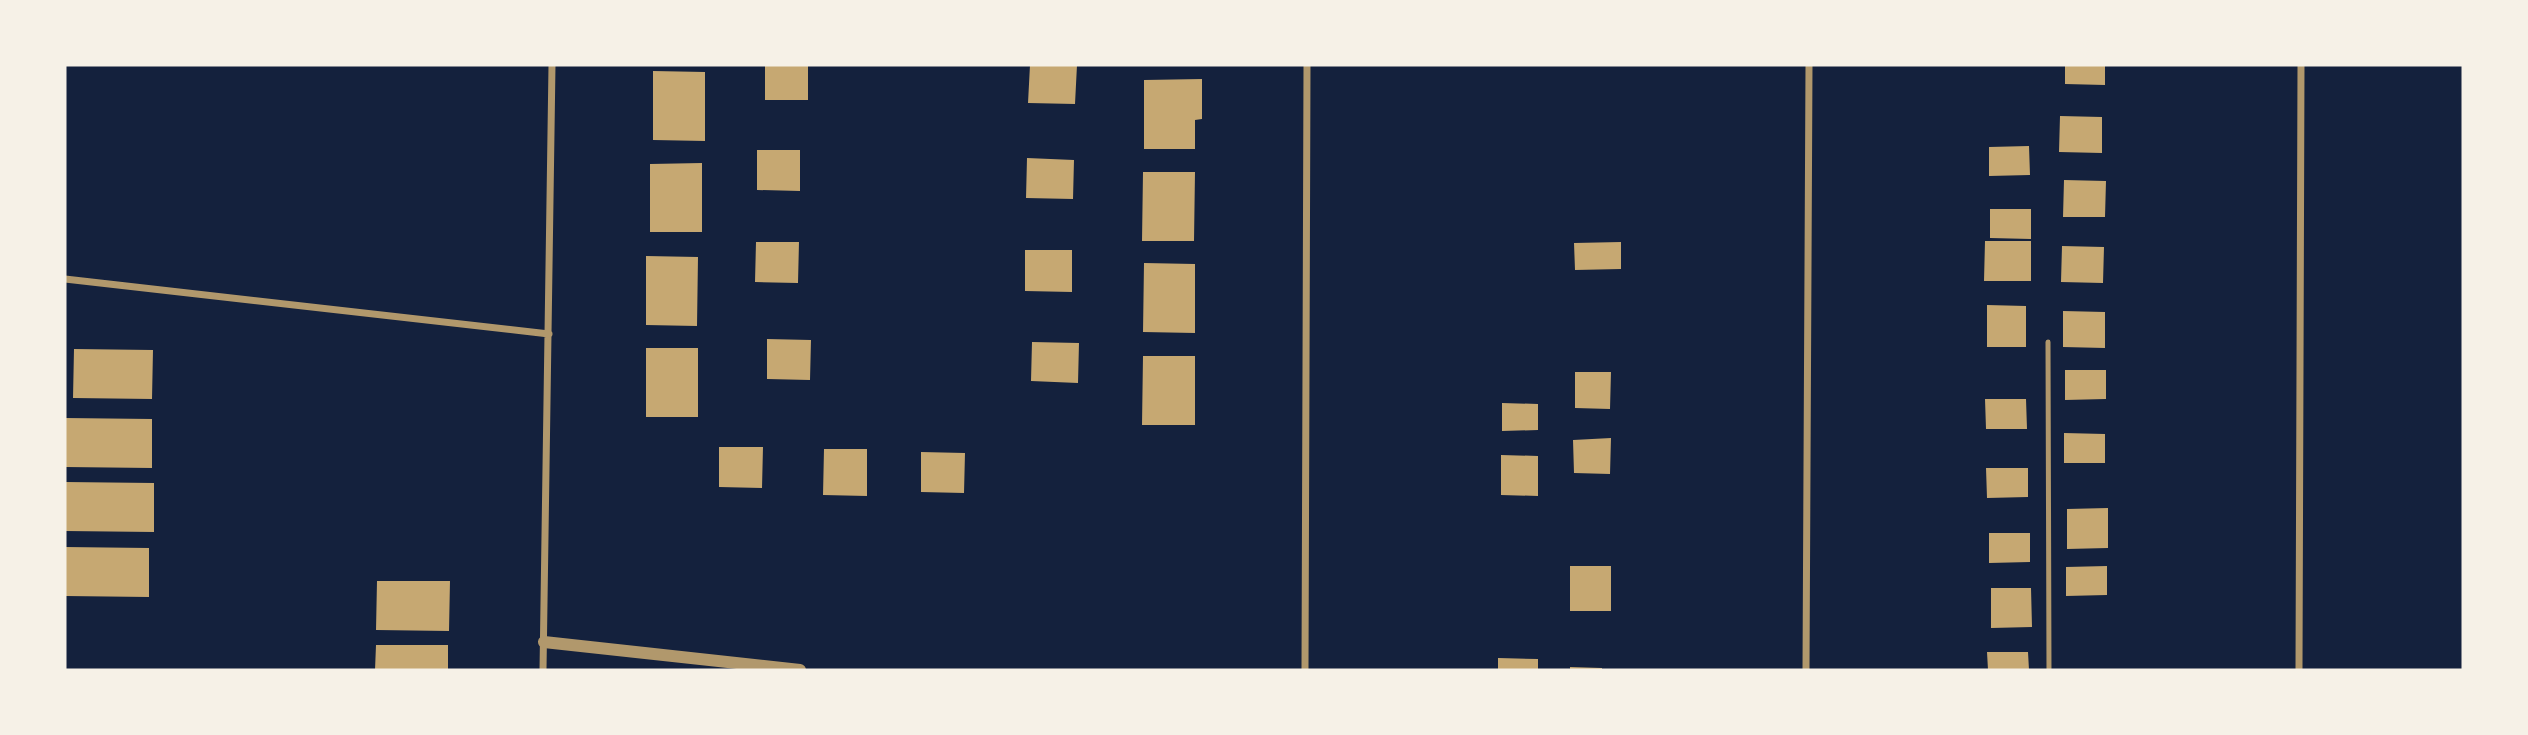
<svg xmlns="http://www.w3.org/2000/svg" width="2528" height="735" viewBox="0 0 2528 735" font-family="'DejaVu Sans',sans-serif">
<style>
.building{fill:#c6a872}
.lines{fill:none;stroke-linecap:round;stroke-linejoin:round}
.service{stroke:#b1986c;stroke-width:5}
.minor{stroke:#b1986c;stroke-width:7}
.tertiary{stroke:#b1986c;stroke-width:12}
</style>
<rect width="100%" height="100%" fill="#14213d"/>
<!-- building -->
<path class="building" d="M765,65h43v35h-43z
M1030,65h47l-2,39 -47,-1z
M2065,65h40v20l-40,-1z
M653,71l52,1v69l-52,-1z
M1202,79v40l-7,1v29h-51v-69z
M2060,116l42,1v36l-43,-1z
M2029,146l1,29 -41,1v-29z
M757,150h43v41l-43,-1z
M1027,158l47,2 -1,39 -47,-1z
M702,163v69h-52v-68z
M1143,172h52l-1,69h-52z
M2064,180l42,1 -1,36h-42z
M1990,209h41v30l-41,-1z
M1985,241h46v40h-47z
M756,242h43l-1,41 -43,-1z
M1621,242v27l-46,1 -1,-27z
M2062,246l42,1 -1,36 -42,-1z
M1025,250h47v42l-47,-1z
M646,256l52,1 -1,69 -51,-1z
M1144,263l51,1v69l-52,-1z
M1987,305l39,1v41h-39z
M2063,311l42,1v36l-42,-1z
M767,339l44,1 -1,40 -43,-1z
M1032,342l47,1 -1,40 -47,-2z
M646,348h52v69h-52z
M74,349l79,1 -1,49 -79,-1z
M1143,356h52v69h-53z
M2065,370h41v29l-41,1z
M1575,372h36l-1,37 -35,-1z
M1985,399h41l1,30h-41z
M1502,403l36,1v26l-36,1z
M65,418l87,1v49l-87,-1z
M2064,433l41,1v29h-41z
M1611,438l-1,36 -36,-1 -1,-33z
M719,447h44l-1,41 -43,-1z
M824,449h43v47l-44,-1z
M921,452l44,1 -1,40 -43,-1z
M1501,455l37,1v40l-37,-1z
M1986,468h42v29l-41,1z
M65,482l89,1v49l-89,-1z
M2108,508v40l-41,1v-40z
M1989,533h41v29l-41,1z
M65,547l84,1v49l-84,-1z
M1570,566h41v45h-41z
M2107,566v29l-41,1v-29z
M377,581h73l-1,50 -73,-1z
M1991,588h40l1,39 -41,1z
M376,645h72v25h-73z
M1987,652h41l1,18h-41z
M1498,658l40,1v11h-40z
M1570,667l32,1v2h-32z"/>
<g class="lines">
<!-- service -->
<path class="service" d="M2048,342l1,328"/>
<!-- minor -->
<path class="minor" d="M65,279l484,55
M543,670l9,-605
M1305,670l2,-605
M1806,670l3,-605
M2299,670l2,-605"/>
<!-- tertiary -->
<path class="tertiary" d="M544,642l256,28"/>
</g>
<!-- border -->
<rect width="2528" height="735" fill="none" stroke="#f6f1e7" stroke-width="133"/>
</svg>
